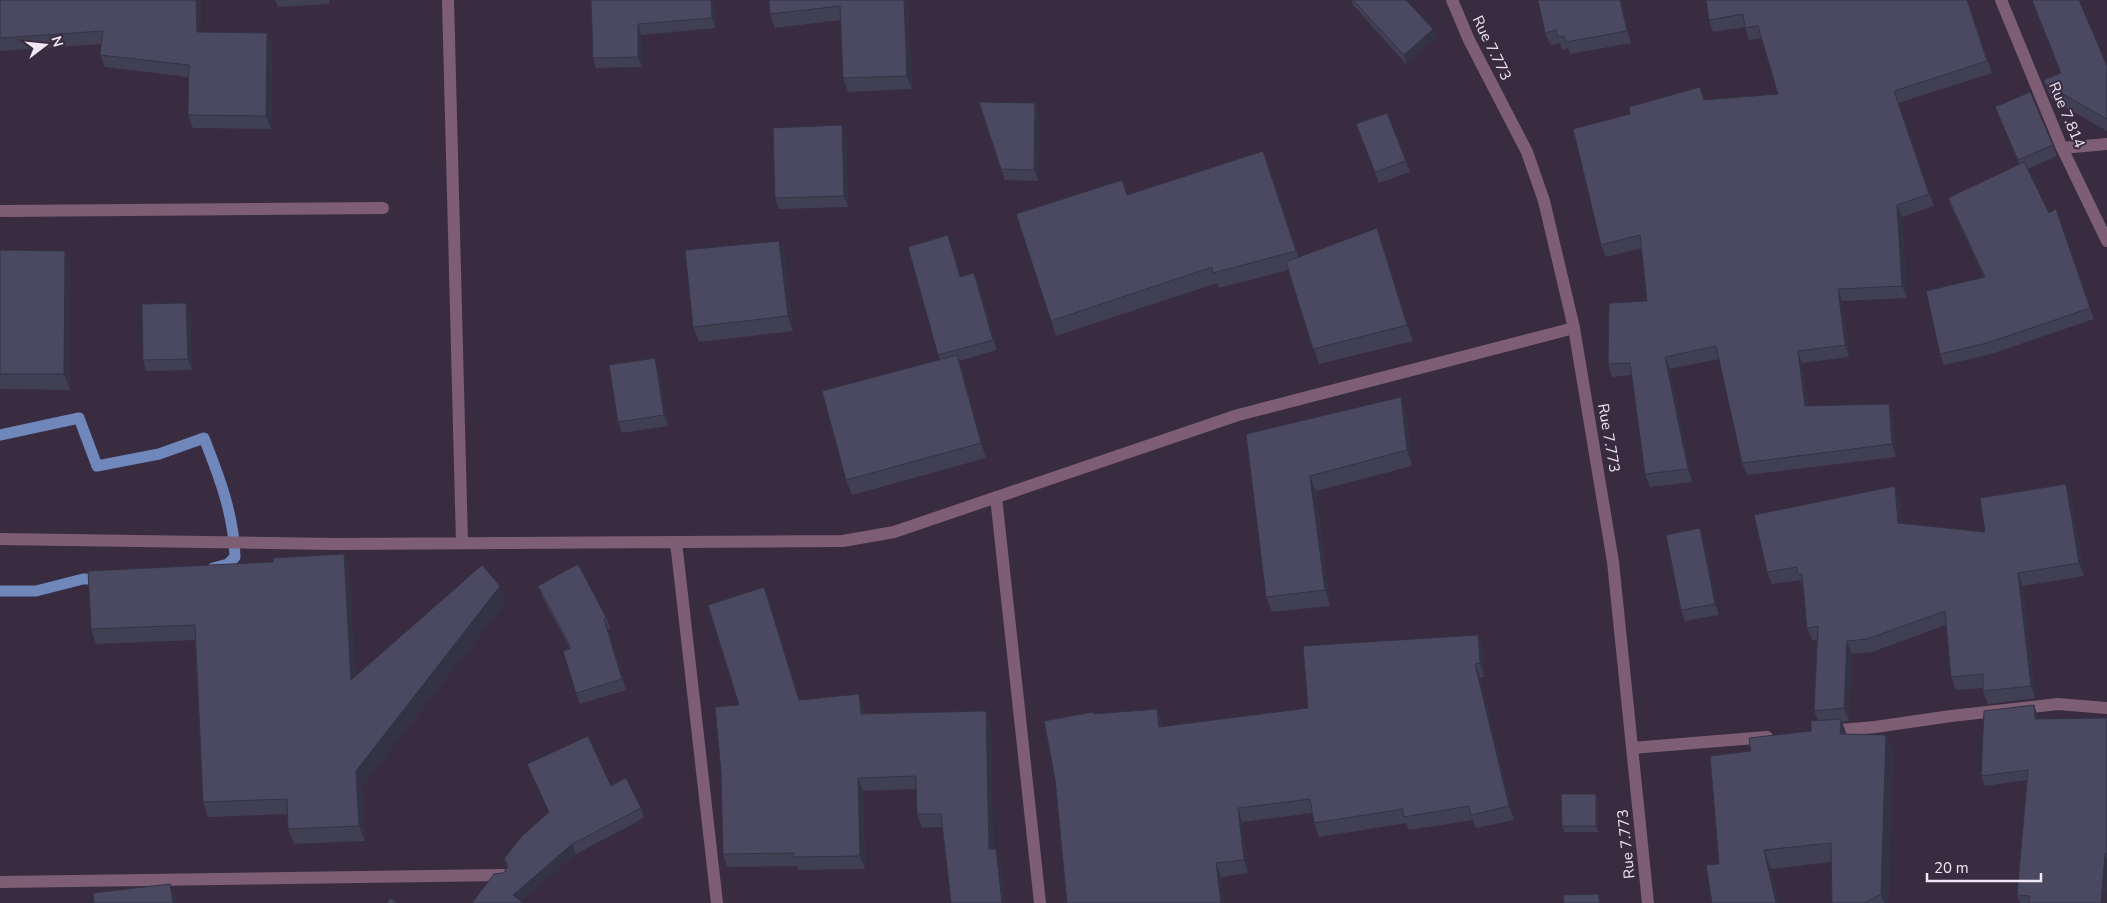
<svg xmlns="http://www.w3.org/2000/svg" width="2107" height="903" viewBox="0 0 2107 903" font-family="'Nunito Sans',sans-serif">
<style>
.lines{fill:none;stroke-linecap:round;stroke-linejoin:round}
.stream{stroke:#7087bc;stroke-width:11}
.minor{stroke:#7e5e75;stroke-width:12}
.wall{fill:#403f54}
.shaded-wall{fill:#343345}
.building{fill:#4b4962;stroke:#343345}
.labels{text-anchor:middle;stroke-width:4;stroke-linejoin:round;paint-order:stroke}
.street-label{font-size:15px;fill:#efe7f5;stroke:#392c41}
</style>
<rect width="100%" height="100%" fill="#392c41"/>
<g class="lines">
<!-- stream -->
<path class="stream" d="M0,435l79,-17 18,48 62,-12 45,-16c15,38 30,77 31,119l-7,7 -15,4
M0,591h36l47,-12h20"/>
<!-- minor -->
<path class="minor" d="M448,0l14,543
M1452,0l17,40 58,112 17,49 30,127 39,234 35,341
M2001,0l61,148 45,93
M2062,148l45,-4
M0,211l383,-3
M996,497l44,406
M0,539l335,5 508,-3 51,-9 344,-117 336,-87
M676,542l41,361
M1829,731l46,-4 76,-11 107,-12 49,4
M1632,748l135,-11
M0,882l503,-7"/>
</g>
<!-- wall -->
<path class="wall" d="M0,0l201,33h66l5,13 -1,83 -78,-1 -5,-13v-38l-83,-10 -5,-12 1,-11 -101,7z
M275,0h54v4l-51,3z
M591,0h123l2,28 -75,7 1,32 -46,1 -3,-10z
M769,0h139l4,89 -64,3 -5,-14 -2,-58 -66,8 -5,-14z
M1351,0h55l27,29 3,9 -29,27 -54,-60z
M1538,0h83l10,43 -61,11 -2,-6 -6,2 -2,-7 -10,2 -5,-12z
M1706,0h261l25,73 -94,30 36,103 -32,11 5,81 -65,3 7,56 -47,6 6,43 81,-2 4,13 3,40 -149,18 -5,-12 -23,-104 -49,10 22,113 -42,5 -5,-13 -13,-99 -20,2 -4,-13 39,-63 -5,-53 -36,9 -5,-12 104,-145 73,-6 -16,-56 -13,2 -4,-13 -32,5 -4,-12z
M2032,0h47l28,66v65l-56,-32 -7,-19 17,-7z
M1035,103l4,11 -1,67 -33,-1 -4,-11z
M1995,107l58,38 4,11 -29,13 21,44 7,-4 38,110 -103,35 -47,11 -4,-11 44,-77 -32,-68 -4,-11 71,-34z
M1387,113l23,59 -31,11 -23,-59z
M846,136l2,71 -69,2 -4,-11z
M1269,167l30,91 83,-15 31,98 -94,23 -31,-94 -69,18 -2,-5 -161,53 -5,-15 77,-126z
M779,241l6,15 8,75 -94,11 -6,-15z
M952,246l9,31 17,7 19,66 -38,11 3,9 24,88 -134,37 -6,-15 94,-121 -2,-4z
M0,250l70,16v124l-70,-1z
M186,303l4,11 2,56 -46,1 -3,-11z
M659,369l9,57 -46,7 -4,-11z
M1406,413l6,53 -96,25 14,115 -58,6 -6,-15 -20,-163z
M2071,497l13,79 -61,10 12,112 -47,6 -5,-13v-3l-27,2 -5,-13 -5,-52 -74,27 -20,2 -3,67 -7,1 4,12 40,1 7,19 -5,149h-56l-1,-41 -60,7 -52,-5 32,-113 60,-20 7,-10 -4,-10 4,-71h-6l-5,-12 -4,-41 -3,-7 -28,4 -5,-12 133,-73 2,24 83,9z
M1700,528l4,11 15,76 -34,6 -4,-11z
M344,554l5,15 6,107 151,-75 -144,185 3,55 -71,3 -6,-15v-15l-80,3 -5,-15 -8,-162 -99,4 -5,-15 182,-67z
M538,586l68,31 4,11 -2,2 18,60 -46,14 -4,-11 -6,-44 -28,-52z
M764,587l5,14 30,98 65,8v7l122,-3 5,13 2,125 8,13 4,41h-54l-9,-76 -20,1 -5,-14 -1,-25 -53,2 2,78 -66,1 -2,-4 -70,1 -4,-13 16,-149z
M1478,635l5,13 1,29h-4l34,143 -38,8 -3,-8 -64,10 -3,-7 -87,14 -5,-14 -2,-10 -70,9 6,51 -27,4 3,26h-157l26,-191 1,2 63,-5 5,13v5l146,-19z
M2034,705l3,9 1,5 69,-1v163l-2,22h-85l-3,-8 10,-115 -42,6 -4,-10z
M527,764l84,22 30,22 3,10 -68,36 -55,47 -49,2 34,-33 1,-3 -3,-8 45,-46 -18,-40z
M1598,799v33h-34l-2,-6z"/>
<!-- shaded-wall -->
<path class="shaded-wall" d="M196,0h5v45l-4,-13z
M711,0h3l2,28 -4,-10z
M904,0h4l4,89 -5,-13z
M1620,0h1l10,43 -4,-12z
M638,24l3,11 1,32 -4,-10z
M1433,29l3,9 -29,27 -3,-10z
M267,33l5,13 -1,83 -5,-13z
M1035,103l4,11 -1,67 -4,-11z
M842,125l4,11 2,71 -4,-11z
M1263,151l6,16 33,99 -6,-15z
M1897,205l5,12 5,81 -5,-12z
M1377,228l5,15 31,98 -6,-16z
M948,235l4,11 12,42 -4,-11z
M779,241l6,15 8,75 -5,-15z
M65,251l5,15v124l-6,-16z
M974,273l4,11 19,66 -4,-10z
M1838,289l4,12 7,56 -4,-12z
M186,303l4,11 2,56 -4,-11z
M1798,351l4,12 7,55 -4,-12z
M957,355l5,15 24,88 -5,-15z
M1665,357l5,12 22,113 -4,-13z
M655,358l4,11 9,57 -4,-11z
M1401,397l5,16 6,53 -5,-16z
M1889,404l4,13 3,40 -4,-13z
M1310,476l6,15 14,115 -5,-16z
M2066,484l5,13 13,79 -5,-13z
M1895,486l5,13 3,37 -5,-13z
M1700,528l4,11 15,76 -4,-11z
M344,554l5,15 7,126 -5,-15z
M2018,573l5,13 12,112 -4,-12z
M500,586l6,15 -144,185 3,55 -6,-15 -3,-55z
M764,587l5,14 34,112 -4,-13z
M604,619l4,11 18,60 -4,-11z
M1478,635l5,13 1,29 -4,-14z
M1847,641l5,13 -3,67 -5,-13z
M1475,664l5,13 34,143 -5,-14z
M859,694l5,13 2,20 -5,-13z
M2034,705l3,9 2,15 -4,-10z
M1157,709l5,13 1,19 -4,-14z
M986,711l5,13 3,138 -5,-13z
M1841,719l7,19 -8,-4z
M1886,735l7,19 -5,149h-4l-3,-9z
M858,778l5,13 2,78 -5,-13z
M1596,794l2,5v33l-2,-6z
M1238,808l4,14 6,51 -4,-13z
M572,844l4,10 -57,49 -6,-8z
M996,849l5,13 4,41h-3z
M1764,850l7,19 8,34h-3z
M2105,854l2,6v21l-2,22h-4z
M1216,863l5,14 3,26h-3z
M170,884l6,15v4h-3z
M1599,894l2,6v3h-2z"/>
<!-- building -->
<path class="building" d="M0,0h196l1,32 70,1 -1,83 -78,-1 1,-50 -89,-10 3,-24 -103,7z
M591,0h120l1,18 -74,6v33l-45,1z
M769,0h135l3,76 -64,2 -3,-72 -70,8z
M1353,0h53l27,29 -29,26z
M1538,0h82l7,31 -61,11 -2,-6 -6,1 -2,-7 -11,3z
M1706,0h261l20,61 -93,30 35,103 -32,11 5,81 -64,3 7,56 -47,6 7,55 84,-2 3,40 -150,19 -26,-117 -51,11 23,112 -43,5 -15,-111 -22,1 1,-61 38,-2 -7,-66 -39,10 -28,-116 57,-15 -1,-7 71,-20 4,13 74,-6 -20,-68 -13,2 -2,-14 -34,6z
M2032,0h47l28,66v53l-62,-35 -1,-4 17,-7z
M2030,92l23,53 -35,15 -23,-53z
M979,102l56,1 -1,67 -33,-1z
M1387,113l19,48 -31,11 -19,-48z
M842,125l2,71 -69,2 -2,-70z
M1263,151l33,100 -83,22 -1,-6 -161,54 -35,-107 106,-34 5,15z
M2024,162l25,51 7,-4 34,99 -103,35 -47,11 -14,-63 59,-14 -37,-79z
M1377,228l30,97 -94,24 -27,-87z
M948,235l12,42 14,-4 19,67 -55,15 -30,-108z
M779,241l9,75 -95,11 -8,-77z
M0,250l65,1 -1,123h-64z
M186,303l2,56 -45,1 -1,-56z
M957,355l24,88 -135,37 -24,-89z
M655,358l9,57 -46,7 -9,-57z
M1401,397l6,53 -97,26 15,114 -59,7 -20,-163z
M2066,484l13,79 -61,10 13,113 -48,5v-17l-32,3 -6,-66 -78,28 -20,2 -3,67 -30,3 4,-85 -11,2 -5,-54 -4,1 -1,-8 -30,5 -13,-57 141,-29 3,37 87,9 -5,-34z
M1700,528l15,76 -34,6 -15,-75z
M344,554l7,126 131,-115 18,21 -144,185 3,55 -71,3 -1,-30 -84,3 -8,-177 -104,4 -3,-58 185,-9v-4z
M578,564l28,53 -2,2 18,60 -46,14 -13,-42 8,-3 -33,-62z
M764,587l35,113 60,-6 2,20 125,-3 3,138h7l6,54h-51l-10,-89h-24l-1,-38 -58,2 2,78 -66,1v-4l-71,1 -2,-82 -6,-65 24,-2 -31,-100z
M1478,635l2,28 -5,1 34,142 -38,9 -2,-9 -65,11 -1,-8 -89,14 -4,-24 -72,9 6,52 -28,3 5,40h-154l-12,-124 -11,-58 49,-9 1,2 63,-5 2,18 149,-19 -5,-62z
M2034,705l1,14 72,-1v136h-2l-4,49h-72l1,-7 -13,-1 11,-125 -47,6 3,-65z
M1841,719l-1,15 46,1 -5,159 -17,9h-32l-1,-60 -67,7 12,53h-64l-6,-38 13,-1 -9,-108 41,-5 -2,-13 62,-7v-10z
M588,736l23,50 15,-8 15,30 -69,36 -59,51 10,8h-51l22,-29 9,-1 3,-3 2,-5 -4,-6 17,-22 28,-25 -22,-48z
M1561,794h35v32h-34z
M170,884l3,19h-79l-1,-10z
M1599,894v9h-35l-1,-8z
M390,898l7,5h-10z"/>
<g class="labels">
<!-- street labels -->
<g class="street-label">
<text transform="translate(1492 48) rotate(64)" y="5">Rue 7.773</text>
<text transform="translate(2067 115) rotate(67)" y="5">Rue 7.814</text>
<text transform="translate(1609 438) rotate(80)" y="5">Rue 7.773</text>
<text transform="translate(1626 844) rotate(-96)" y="5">Rue 7.773</text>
</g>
</g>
<!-- north arrow -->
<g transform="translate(45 45) rotate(74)" stroke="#392c41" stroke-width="4" paint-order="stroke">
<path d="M0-4L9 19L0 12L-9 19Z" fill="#efe7f5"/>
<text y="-8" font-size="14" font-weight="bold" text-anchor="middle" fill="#efe7f5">N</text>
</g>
<!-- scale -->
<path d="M1927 873v8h114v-8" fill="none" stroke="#efe7f5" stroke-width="2.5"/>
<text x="1934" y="873" font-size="15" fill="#efe7f5" stroke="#392c41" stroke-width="4" paint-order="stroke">20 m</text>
</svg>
